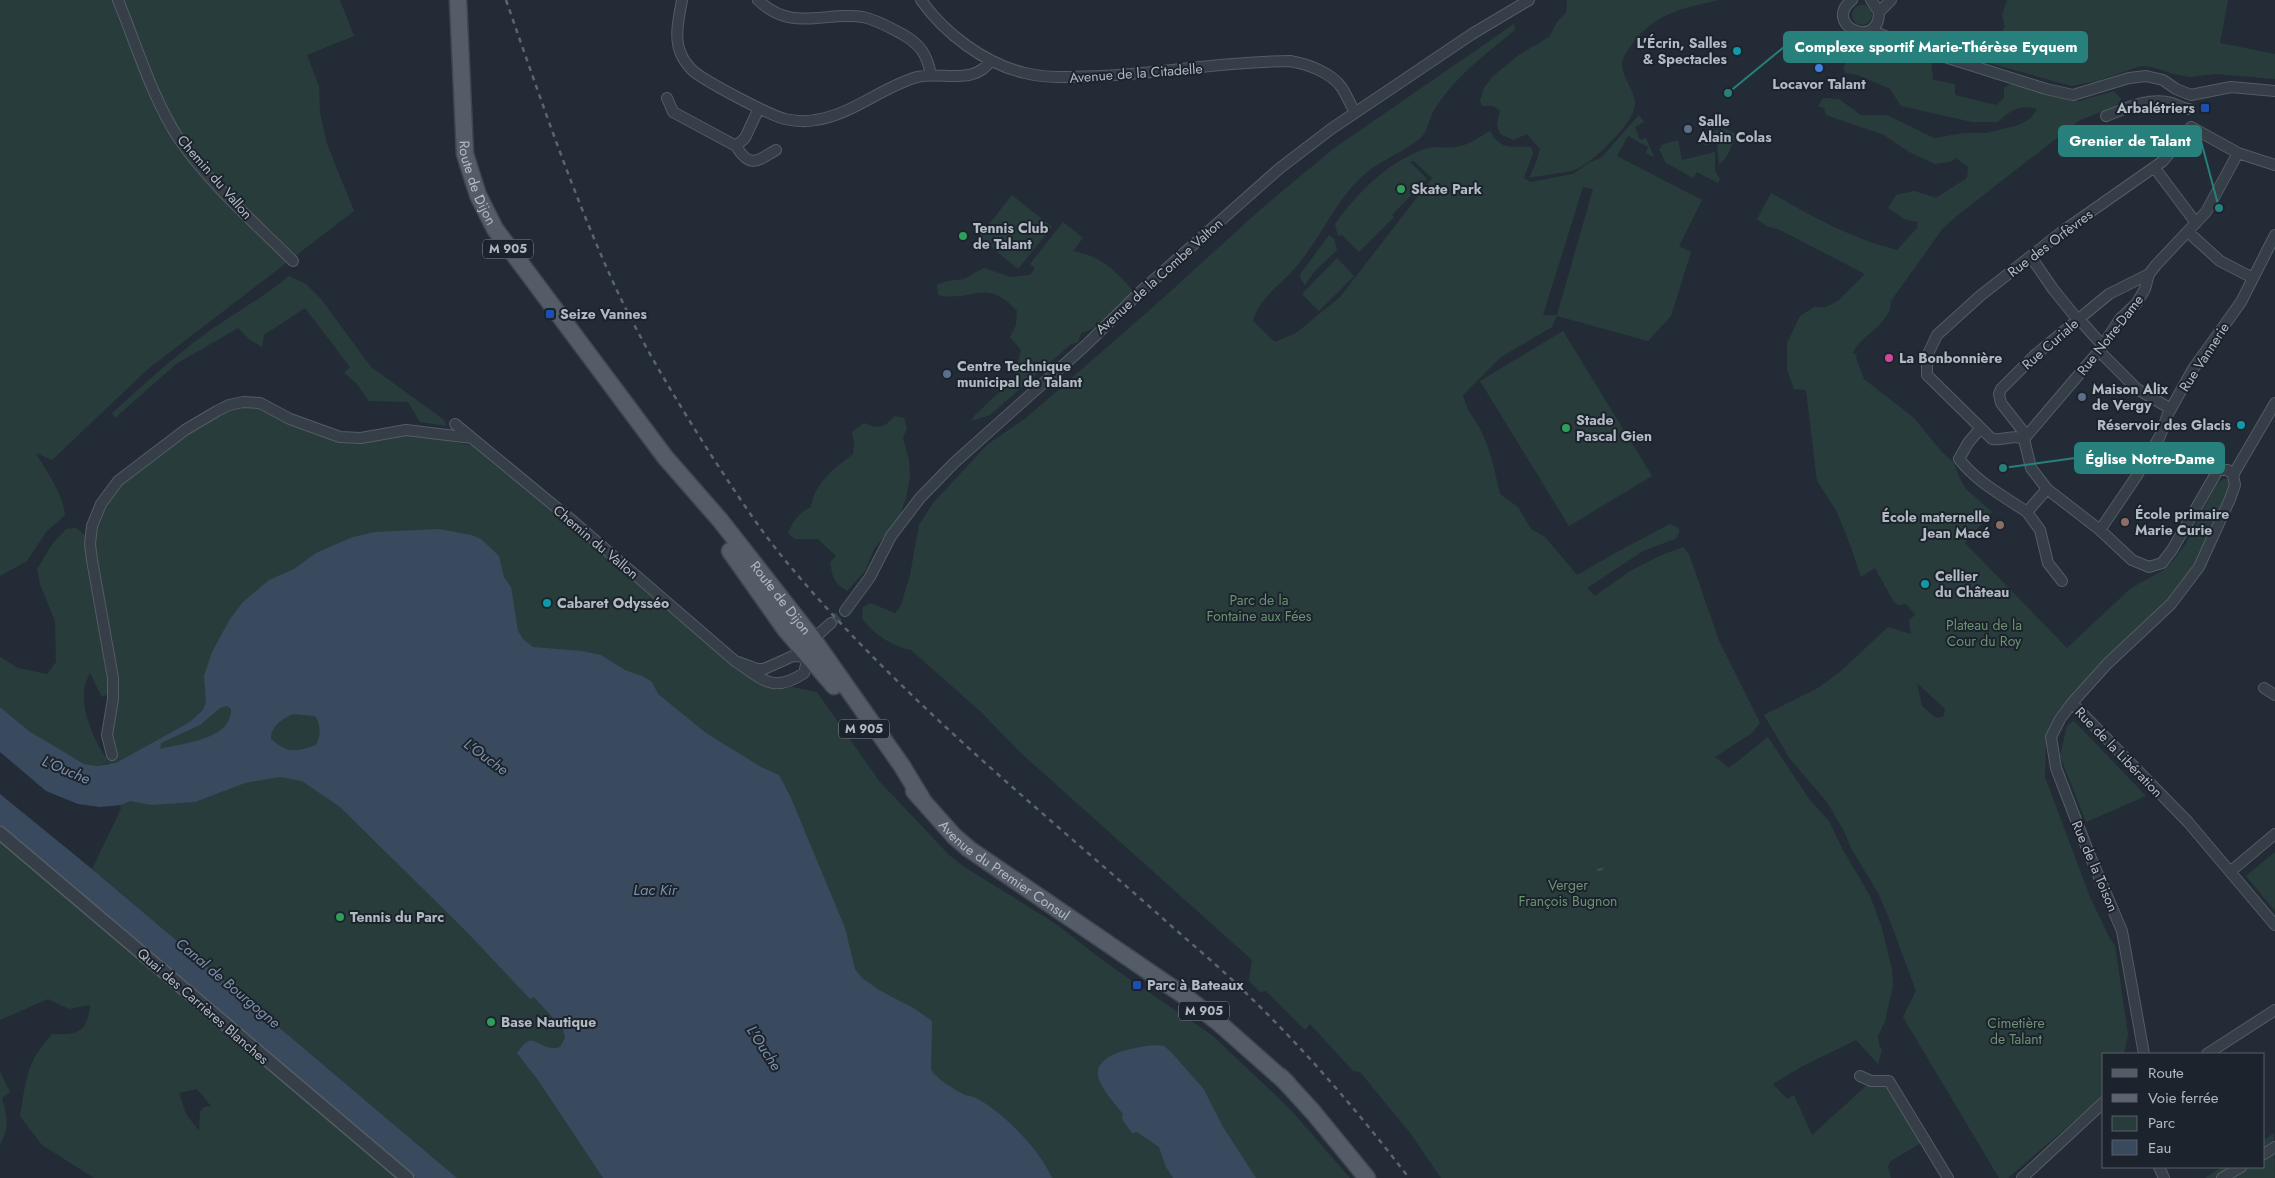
<svg xmlns="http://www.w3.org/2000/svg" width="2275" height="1178" viewBox="0 0 2275 1178" font-family="Jost,sans-serif">
<style>
.green{fill:#293c3c;fill-rule:evenodd}
.water{fill:#3a4a5e;fill-rule:evenodd}
.lines{fill:none;stroke-linecap:round;stroke-linejoin:round}
.stream{stroke:#3a4a5e;stroke-width:2.5}
.minor-tunnel{stroke:#38414b;stroke-width:10;stroke-dasharray:10 5;stroke-linecap:butt}
.minor-casing{stroke:#545c65;stroke-width:12}
.tertiary-casing{stroke:#545c65;stroke-width:15}
.primary-casing{stroke:#404750;stroke-width:19}
.minor{stroke:#363e47;stroke-width:10}
.tertiary{stroke:#363e47;stroke-width:12}
.primary{stroke:#545d67;stroke-width:16}
.rail{stroke:#5b6470;stroke-width:2.5;stroke-dasharray:5 5;stroke-linecap:butt}
.culture-dot{fill:#0f9aa8;stroke:#1c232c;stroke-width:2}
.shop-dot{fill:#3f7fe0;stroke:#1c232c;stroke-width:2}
.transit-dot{fill:#1a4fb4;stroke:#1c232c;stroke-width:2}
.service-dot{fill:#5c6f8a;stroke:#1c232c;stroke-width:2}
.leisure-dot{fill:#2e9e5b;stroke:#1c232c;stroke-width:2}
.hotel-dot{fill:#d1479c;stroke:#1c232c;stroke-width:2}
.education-dot{fill:#8d6e63;stroke:#1c232c;stroke-width:2}
.labels{text-anchor:middle;stroke-width:4;stroke-linejoin:round;paint-order:stroke}
.shield{fill:#1c232c;stroke:#848c96;stroke-width:1}
.shield-label{font-size:12px;font-weight:bold;fill:#b1b9c3}
.poi-label{font-size:14px;font-weight:bold;fill:#b1b9c3;stroke:#1c232c;text-anchor:start}
.street-label{font-size:14px;fill:#b1b9c3;stroke:#1c232c}
.park-label{font-size:14px;fill:#6b9273;stroke:#1c232c}
.water-label{font-size:15px;font-style:italic;fill:#7c90a9;stroke:#1c232c}
.leader{fill:none;stroke:#27807b;stroke-width:2}
.callout-dot{fill:#27807b;stroke:#1c232c;stroke-width:2}
.callout{fill:#27807b;stroke:#27807b;stroke-width:2}
.callout-label{font-size:15px;text-anchor:middle;font-weight:bold;fill:#fff}
</style>
<rect width="100%" height="100%" fill="#232c36"/>
<!-- green -->
<path class="green" d="M0,0h340l14,36 -47,19 12,31 1,27 7,31 27,67 -206,158 -96,91 -16,-7c11,20 26,38 29,62l-19,17 -19,29 -27,15z
M1567,0h152c-36,9 -62,11 -86,43 -5,7 -11,14 -11,23 1,15 17,28 12,43 -4,17 -41,53 -57,60 -8,4 -37,6 -48,9l8,-18 3,-11 -13,-15 -14,6 -13,-6 -3,-9 3,-15 -7,-4h-11l-2,-5 4,-13 9,-12 27,-22 29,-17 8,-15 9,-9z
M2007,0h221l-8,43 55,11v25l-59,-5 -26,3 -17,-3 -21,-7 -11,-1 -44,15 -26,5 -89,-25 -6,-7 16,-10 13,-17 -3,-12z
M1852 15a10 10 0 1 1 20 0a10 10 0 1 1-20 0Z
M1514,24l1,6c-28,23 -59,46 -79,77 -6,8 -7,19 -12,27 -7,11 -42,26 -54,36 -34,26 -48,68 -76,99 -14,16 -36,31 -41,52l22,21 21,-9 44,-36 92,-119 -18,-17 -4,1 17,17 -35,36 2,2 -35,35 -17,-17 -4,1 -3,-12c22,-31 54,-63 90,-75 9,-4 21,0 30,-2 13,-1 24,-10 35,-16 11,20 21,15 41,16l2,6 -9,25 7,4 42,-8 17,-12 11,-4 38,-43 5,7 -9,5 5,13 6,-2 8,19 -8,-4 2,-6 -20,-11 -11,20 85,44 -23,46 12,6 -20,64 -23,25 -91,-25 -5,11 -51,30 -38,38c5,18 7,17 16,32 11,20 16,45 21,67l18,13 13,22 14,8 32,38 40,-23 53,-28 9,4v5l-4,6 -32,12 -56,37 8,8 35,-25 29,-15 24,-9 6,7 30,87 41,82 -8,10 -37,24 14,11 39,-31 41,62 20,22 13,27 28,48 12,32 10,42 1,16 -8,35 -7,15 1,9 3,5 -4,14 -22,-24 -55,27 -28,17 14,15 7,-4 18,40 54,-49h18l5,3 32,54 -30,18 -3,5 3,12h-450l-30,-44 -51,-62 -7,-1 -43,-47 -5,6 -39,-39 -6,1 -11,-11 3,-21 -230,-206 -41,-42 -70,-62c-18,-3 -39,-17 -49,-32l1,-11 7,-4 25,10 6,-8 9,-30 9,-50 14,-22 55,-59 38,-26 135,-118 100,-91 72,-60zM1583,187l10,2 -36,126h-14z
M1846,35l12,1 73,23 2,21 22,4v11l41,10 8,-7v-10l10,-6 65,19 35,-10 9,10 -14,8 -29,11 -122,95 -15,13 -52,73c0,24 -30,33 -38,52l4,2 -1,3 8,21 50,39 27,33 13,12 6,16 6,10 26,23 -27,31 102,105 64,-60 33,-18 8,-8 13,-17 32,-61 6,-5h6l1,5 -26,63 -20,34 -16,20 -59,55 -52,58 -6,12 -5,15 -1,36 45,120 20,42 5,6 13,90 -4,19h-20v41l-96,83h-9l-96,-161 13,-26 -27,-73 -11,-25 -27,-45 -6,-15 -18,-31 -37,-43 -26,-44 54,-27 22,-16 48,-45 23,7 -2,-14 6,-5 -9,-11 -7,1 -5,-3 -19,-34 -14,9 -10,-30 -15,-37 -19,-29 -11,-91 -12,-1 -7,-19v-27l13,-27 14,-9h12l12,-6 27,-27 -85,-44 -14,-4 -9,-7 14,-26c40,23 81,46 126,57l20,-22 1,-6 -12,-2 -18,-12 8,-13 18,-4 22,7 31,-20 1,-11 -12,-9 -6,4 -15,2 -26,-12 -25,-17 -58,-20 -2,-7 -6,-2 5,-8 16,1 22,16h26l47,23 30,-5h22l33,-8 12,-7 6,-9c-16,-5 -28,2 -39,13h-26l-71,-16 -11,-17 -32,-14 -12,-2 -3,-5 6,-10 -4,-13zM1917,683l28,26 -2,8 -7,1 -14,-12z
M1726,129l13,6c-9,8 -9,23 -20,29l-2,-21 -13,2 -2,-12z
M1678,140l4,20 33,-8v19l5,8 -2,4 -21,-11 -4,6 -27,-15 -7,-14 2,-1v-3z
M1012,195l40,32 -34,42 -39,-32z
M1063,222l20,16 -10,13c28,5 42,19 60,40l-19,21 -22,17 -11,4 -3,9 -8,3 -80,70 -18,6 2,-5 40,-38 7,-28 -11,-13 6,-12 1,-14c-32,-35 -44,-8 -79,-16l-1,-10 10,-4 17,-2 20,-11 26,9 20,-2 5,-7 -5,-4z
M1329,235l5,4 3,11 -22,21 -10,14 -5,-7 1,-5z
M1337,258l17,18 -35,35 -17,-17z
M289,276l17,8 15,15 50,68 72,52 4,7 -27,-4 -12,-20 -39,-1 -13,-18 -12,-10 6,-6 -45,-59 -41,27 -2,12 -12,-7 -12,-12 -62,36 -61,54 -3,-5c28,-25 55,-50 85,-73 30,-23 63,-40 92,-64z
M1563,331l89,145 -83,50 -89,-145z
M249,406l9,2 47,23 36,11 20,1 37,-8h19l63,12 296,243 16,-3 25,5 62,89 70,74 17,13 90,56 53,41 104,71 78,74 59,68h-893l-365,-309 29,-60 -12,-46 -11,3 -14,-2 -55,-33 -29,-24v-50l18,11 29,6 9,-12 -1,-41 -15,-37 -3,-15 16,-26 13,-14 10,-1 9,7 6,54 18,92 -1,13 -6,3 -12,-24c-16,26 3,67 19,89l8,-70 -24,-146 6,-30 23,-34 52,-40 52,-32z
M895,416l9,2 3,10 -4,10 6,21 1,17 -4,22 -7,20 -25,31 -9,22 -18,20c-14,-9 -14,-13 -17,-29l6,-6 -18,-17h-23l-7,-6c5,-12 11,-20 23,-26 4,-25 24,-39 42,-53l1,-12 -2,-10 12,-9c16,7 19,5 31,-7z
M2073,721l3,2 70,73 -60,26 -26,-66 7,-30z
M0,828l68,54 348,296h-322l-52,-33 -22,-29c6,-35 6,-54 32,-82 26,1 35,-1 38,-29l-21,4 -21,-10 -48,21zM197,1089l14,17 -7,1 -4,5 -1,19 -13,-17 -7,-21z
M2275,852v59l-29,-35z
M0,1072l10,20 -8,6c5,18 8,29 -2,46z
M2274,1133l1,45h-70l17,-11h42v-27z"/>
<!-- water -->
<path class="water" d="M439,529l32,6 10,4 18,17 5,21 7,10 7,44 5,8 10,8 49,4 19,4 24,15 17,6 10,6 6,12 48,39 55,34 18,8 12,23 54,130 10,41 7,9 17,12 36,19 17,12 -1,49c9,11 22,19 34,25 4,1 7,1 11,3 28,15 63,51 76,80h-449l-65,-98 -21,-27c3,-3 7,-11 12,-12 8,-2 18,11 31,6l5,-9 -2,-9 -29,-32 -4,2 -65,-69 -125,-123 -38,-26 -22,-4 -35,6 -50,19 -43,3 -22,-4 -9,4 -21,2 -22,-3 -32,-13 -46,-39v-45l29,24 55,33 14,2 18,-3 74,-41 13,-12 3,-8 -2,-26 8,-24 18,-33 13,-17 26,-22 25,-11 22,-16 37,-16 22,-5zM227,706l4,3c1,31 -49,34 -71,40l1,-6 39,-18 20,-17zM293,714l22,2c6,10 6,18 1,29 -20,7 -28,9 -45,-6 -1,-12 12,-21 22,-25z
M0,794l92,75 365,309h-41l-348,-296 -68,-54z
M1155,1045l9,1 6,5 33,37 20,39 33,51h-83l-7,-11 -7,-20 -22,-15 -5,1 -10,-14 1,-5c-8,-10 -18,-21 -23,-32 -13,-28 36,-35 55,-37z"/>
<g class="lines">
<!-- stream -->
<path class="stream" d="M1598,870l4,-1"/>
<!-- minor-tunnel -->
<path class="minor-tunnel" d="M831,623l14,-12"/>
<defs>
<path id="minor" d="M118,0c18,44 35,100 61,139 31,45 75,83 114,122
M682,0c-3,17 -9,40 0,56 2,5 6,9 9,13 11,11 78,46 94,50 9,2 21,3 30,1 37,-5 67,-33 102,-43 25,-6 58,9 74,-17
M758,0c35,33 65,11 105,17 14,3 26,10 39,17 18,10 25,20 29,41
M921,0c23,33 64,64 104,73 25,6 50,4 75,3 63,-3 127,-15 190,-15 17,3 41,11 52,27 5,8 8,16 13,24
M1852,0c-31,24 27,52 27,12l-8,-12
M1879,12l12,-12
M1871,30l33,14 142,45 27,6 56,-17 17,-2 17,4 13,9 15,6 40,-8 44,4
M667,98l6,14 63,34
M759,108l-14,30 -9,8c14,23 21,15 40,4
M2106,116c19,-7 40,-18 61,-14 8,1 14,6 22,7
M2191,127l-28,34 -100,70 -83,65 -43,39 -10,21v19l65,64c11,2 21,-5 32,0l7,29 16,21 53,41 32,30 17,7 13,-4 10,-13 46,-80h10l5,5
M2191,127l47,26 37,12
M2154,167l42,56
M2188,232l32,29 33,17
M2031,257l22,32 25,31
M2079,319l24,27
M2099,351l38,38 34,20
M455,424l119,98 161,139c27,18 38,33 69,12l4,-16 -15,-1 -29,13h-7l-22,-8
M1980,429l-12,14 -9,16c19,24 43,36 68,53l20,-23
M2026,435l-25,-32 -2,-9 2,-5 34,-34 74,-61 40,-20
M2024,439l75,-88 21,-32 16,-15 9,-15 4,-15 7,-9 50,-53 32,-59
M2233,475l42,-72
M2027,512l13,18 8,33 14,18
M2100,530l36,-53 24,-41 8,-22 25,-45 48,-67 34,-67
M845,611l25,-34 21,-41 29,-38 34,-35 132,-118 54,-53 140,-124 51,-39 141,-95 57,-34
M813,639l18,-16
M2264,688l11,7
M2072,703l116,119 87,103
M112,755l-5,-20 6,-36v-21l-21,-118 -2,-16 2,-18 9,-22 17,-23 67,-51 32,-19 12,-6 14,-3 17,1 30,16 50,18 21,1 45,-8 66,8
M2231,871l44,-37
M2144,1054l-22,-123 -34,-80 -32,-83 -5,-31 9,-18 12,-16 35,-39 64,-60 28,-37 31,-68 5,-14 -2,-10
M2207,1054l68,-44
M1860,1076l11,5h18l59,97
M2264,1154l11,-7
M2159,1167l5,11
M2022,1178l82,-76
M2222,1178l19,-11"/>
<path id="tertiary" d="M0,833l407,345"/>
<g id="primary">
<path id="s1" d="M458,0l7,154 13,41 17,34 170,228 55,63 93,119 89,127 20,33"/>
<path d="M730,551l55,78 49,57"/>
<path id="s2" d="M914,791l40,45 15,13 217,148 33,26 69,61"/>
<path d="M1281,1077l32,35 54,66"/>
</g>
</defs>
<!-- minor casing -->
<use href="#minor" class="minor-casing"/>
<!-- tertiary casing -->
<use href="#tertiary" class="tertiary-casing"/>
<!-- primary casing -->
<use href="#primary" class="primary-casing"/>
<!-- minor -->
<use href="#minor" class="minor"/>
<!-- tertiary -->
<use href="#tertiary" class="tertiary"/>
<!-- primary -->
<use href="#primary" class="primary"/>
<!-- rail -->
<path class="rail" d="M506,0c35,100 69,201 114,297 27,55 58,106 91,158 22,33 44,68 69,99 109,134 250,247 379,361 30,27 61,52 90,81 58,56 111,118 160,182"/>
</g>
<!-- markers -->
<g class="culture-dot">
<circle cx="1737" cy="51" r="5"/>
<circle cx="2241" cy="425" r="5"/>
<circle cx="1925" cy="584" r="5"/>
<circle cx="547" cy="603" r="5"/>
</g>
<circle class="shop-dot" cx="1819" cy="68" r="5"/>
<g class="transit-dot">
<rect x="2200" y="103" width="10" height="10" rx="2.5"/>
<rect x="545" y="309" width="10" height="10" rx="2.5"/>
<rect x="1132" y="980" width="10" height="10" rx="2.5"/>
</g>
<g class="service-dot">
<circle cx="1688" cy="129" r="5"/>
<circle cx="947" cy="374" r="5"/>
<circle cx="2082" cy="397" r="5"/>
</g>
<g class="leisure-dot">
<circle cx="1401" cy="189" r="5"/>
<circle cx="963" cy="236" r="5"/>
<circle cx="1566" cy="428" r="5"/>
<circle cx="340" cy="917" r="5"/>
<circle cx="491" cy="1022" r="5"/>
</g>
<circle class="hotel-dot" cx="1889" cy="358" r="5"/>
<g class="education-dot">
<circle cx="2125" cy="522" r="5"/>
<circle cx="2000" cy="525" r="5"/>
</g>
<g class="labels">
<!-- shield labels -->
<g class="shield">
<rect x="483" y="239.5" width="50" height="19" rx="4"/>
<rect x="839" y="719.5" width="50" height="19" rx="4"/>
<rect x="1179" y="1001.5" width="50" height="19" rx="4"/>
</g>
<g class="shield-label">
<text x="508" y="253">M 905</text>
<text x="864" y="733">M 905</text>
<text x="1204" y="1015">M 905</text>
</g>
<!-- poi labels -->
<g class="poi-label">
<text x="1727" y="48" text-anchor="end">L'Écrin, Salles<tspan x="1727" dy="16">&amp; Spectacles</tspan></text>
<text x="1819" y="89" text-anchor="middle">Locavor Talant</text>
<text x="2195" y="113" text-anchor="end">Arbalétriers</text>
<text x="1698" y="126">Salle<tspan x="1698" dy="16">Alain Colas</tspan></text>
<text x="1411" y="194">Skate Park</text>
<text x="973" y="233">Tennis Club<tspan x="973" dy="16">de Talant</tspan></text>
<text x="560" y="319">Seize Vannes</text>
<text x="1899" y="363">La Bonbonnière</text>
<text x="957" y="371">Centre Technique<tspan x="957" dy="16">municipal de Talant</tspan></text>
<text x="2092" y="394">Maison Alix<tspan x="2092" dy="16">de Vergy</tspan></text>
<text x="1576" y="425">Stade<tspan x="1576" dy="16">Pascal Gien</tspan></text>
<text x="2231" y="430" text-anchor="end">Réservoir des Glacis</text>
<text x="2135" y="519">École primaire<tspan x="2135" dy="16">Marie Curie</tspan></text>
<text x="1990" y="522" text-anchor="end">École maternelle<tspan x="1990" dy="16">Jean Macé</tspan></text>
<text x="1935" y="581">Cellier<tspan x="1935" dy="16">du Château</tspan></text>
<text x="557" y="608">Cabaret Odysséo</text>
<text x="350" y="922">Tennis du Parc</text>
<text x="1147" y="990">Parc à Bateaux</text>
<text x="501" y="1027">Base Nautique</text>
</g>
<!-- street labels -->
<g class="street-label">
<text transform="translate(1136 73) rotate(-4)" y="5">Avenue de la Citadelle</text>
<text transform="translate(215 177) rotate(49)" y="5">Chemin du Vallon</text>
<text dy="5" stroke="none"><textPath href="#s1" startOffset="185">Route de Dijon</textPath></text>
<text transform="translate(2050 243) rotate(-37)" y="5">Rue des Orfèvres</text>
<text transform="translate(1159 276) rotate(-42)" y="5">Avenue de la Combe Valton</text>
<text transform="translate(2110 335) rotate(-52)" y="5">Rue Notre-Dame</text>
<text transform="translate(2050 344) rotate(-41)" y="5">Rue Curiale</text>
<text transform="translate(2204 357) rotate(-57)" y="5">Rue Vannerie</text>
<text transform="translate(596 542) rotate(40)" y="5">Chemin du Vallon</text>
<text dy="5" stroke="none"><textPath href="#s1" startOffset="702">Route de Dijon</textPath></text>
<text transform="translate(2119 752) rotate(46)" y="5">Rue de la Libération</text>
<text transform="translate(2095 866) rotate(67)" y="5">Rue de la Toison</text>
<text dy="5" stroke="none"><textPath href="#s2" startOffset="121">Avenue du Premier Consul</textPath></text>
<text transform="translate(203 1006) rotate(41)" y="5">Quai des Carrières Blanches</text>
</g>
<!-- park labels -->
<g class="park-label">
<text x="1259" y="605">Parc de la<tspan x="1259" dy="16">Fontaine aux Fées</tspan></text>
<text x="1984" y="630">Plateau de la<tspan x="1984" dy="16">Cour du Roy</tspan></text>
<text x="1568" y="890">Verger<tspan x="1568" dy="16">François Bugnon</tspan></text>
<text x="2016" y="1028">Cimetière<tspan x="2016" dy="16">de Talant</tspan></text>
</g>
<!-- water labels -->
<g class="water-label">
<text transform="translate(486 757) rotate(36)" y="5">L'Ouche</text>
<text transform="translate(66 770) rotate(23)" y="5">L'Ouche</text>
<text x="655" y="895">Lac Kir</text>
<text transform="translate(228 983) rotate(40)" y="5">Canal de Bourgogne</text>
<text transform="translate(764 1048) rotate(57)" y="5">L'Ouche</text>
</g>
</g>
<!-- callouts -->
<path class="leader" d="M1728 93L1784 47M2219 208L2201 141M2003 468L2075 458"/>
<g class="callout-dot">
<circle cx="1728" cy="93" r="5"/>
<circle cx="2219" cy="208" r="5"/>
<circle cx="2003" cy="468" r="5"/>
</g>
<g class="callout">
<rect x="1784" y="32" width="303" height="30" rx="5"/>
<rect x="2059" y="126" width="142" height="30" rx="5"/>
<rect x="2075" y="443" width="149" height="30" rx="5"/>
</g>
<g class="callout-label">
<text x="1936" y="52">Complexe sportif Marie-Thérèse Eyquem</text>
<text x="2130" y="146">Grenier de Talant</text>
<text x="2150" y="464">Église Notre-Dame</text>
</g>
<!-- legend -->
<rect x="2102" y="1053" width="162" height="115" fill="#1c232c" stroke="#585f68"/>
<rect x="2112" y="1069" width="25" height="8" fill="#545d67" stroke="#585f68"/>
<text x="2148" y="1078" font-size="15" fill="#b1b9c3">Route</text>
<rect x="2112" y="1094" width="25" height="8" fill="#5b6470" stroke="#585f68"/>
<text x="2148" y="1103" font-size="15" fill="#b1b9c3">Voie ferrée</text>
<rect x="2112" y="1116" width="25" height="15" fill="#293c3c" stroke="#585f68"/>
<text x="2148" y="1128" font-size="15" fill="#b1b9c3">Parc</text>
<rect x="2112" y="1140" width="25" height="15" fill="#3a4a5e" stroke="#585f68"/>
<text x="2148" y="1153" font-size="15" fill="#b1b9c3">Eau</text>
</svg>
